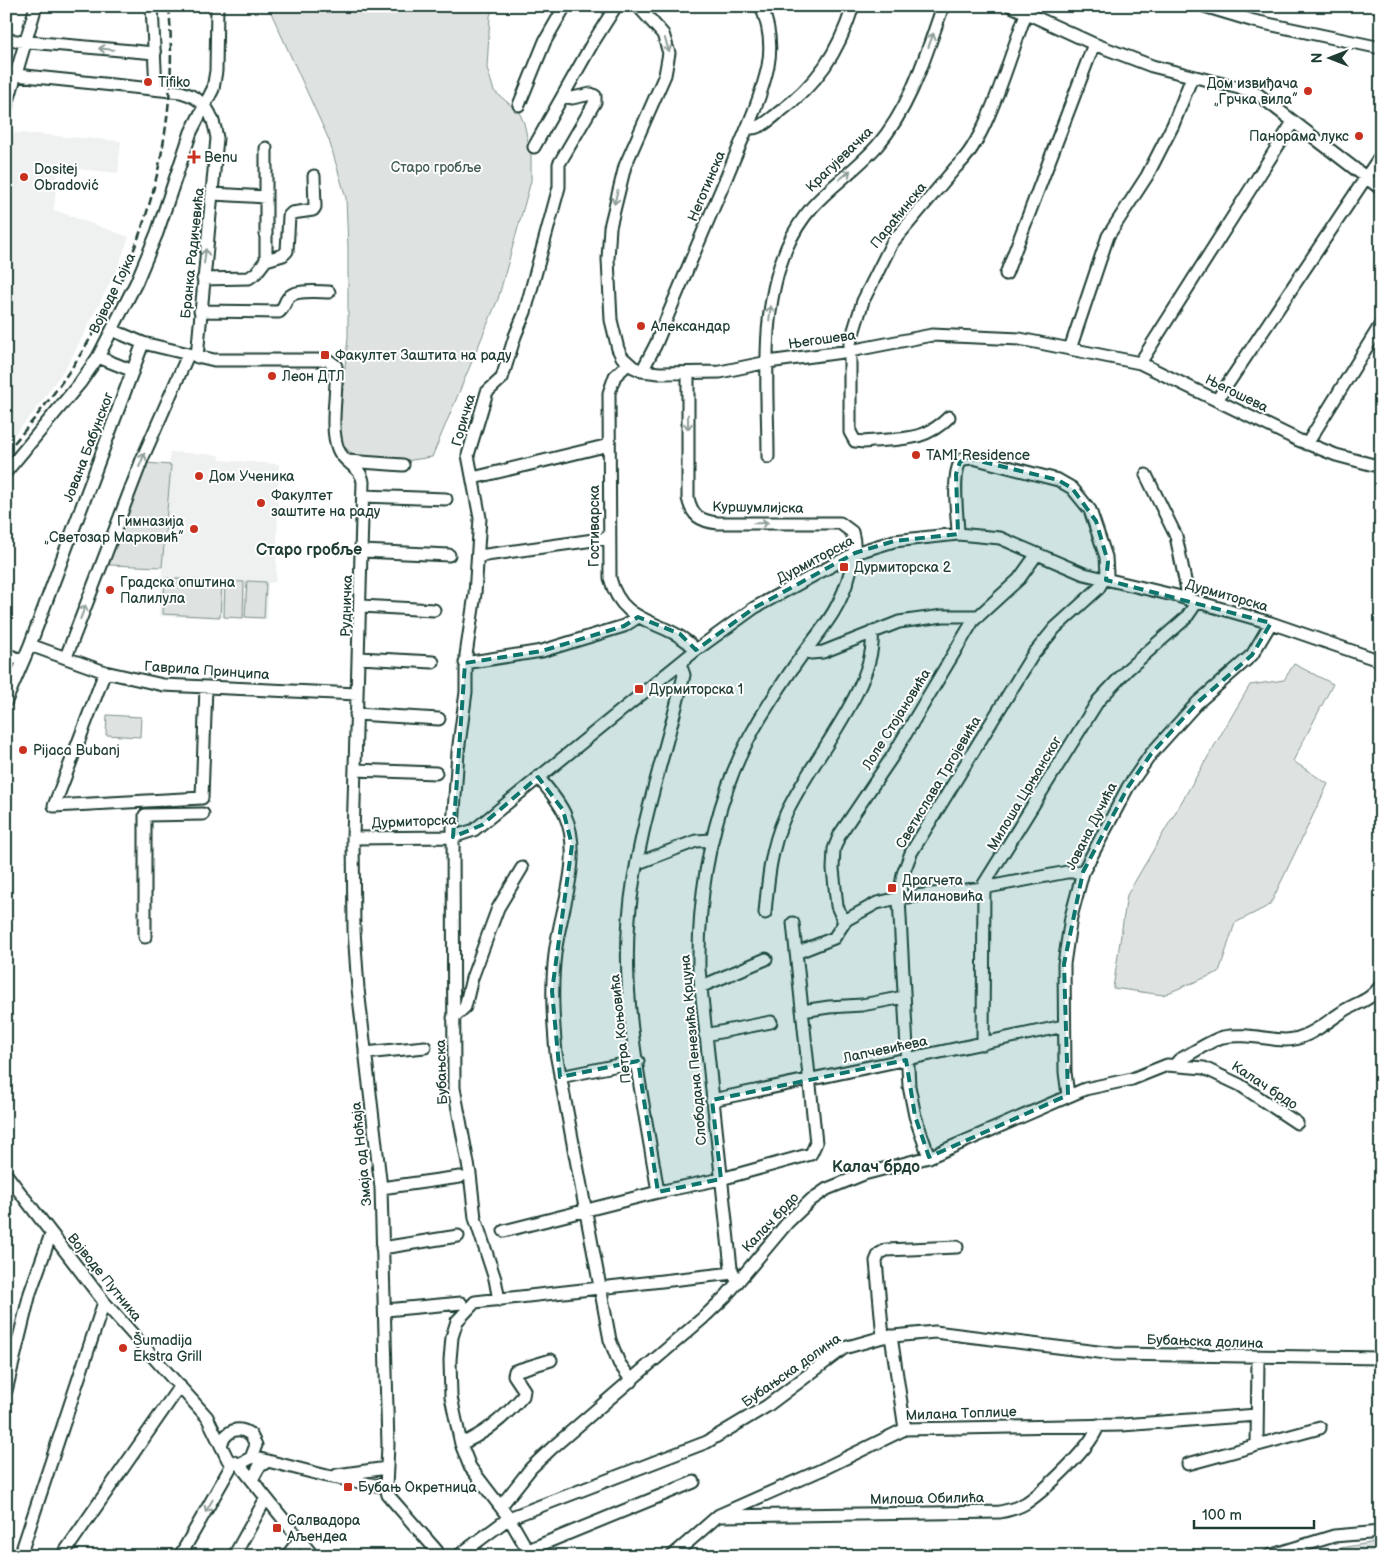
<svg xmlns="http://www.w3.org/2000/svg" width="1387" height="1562" viewBox="0 0 1387 1562" font-family="'Balsamiq Sans',sans-serif">
<style>
.built{fill:#eef1f0}
.green{fill:#dee3e2;stroke:#7e908b}
.lines{fill:none;stroke-linecap:round;stroke-linejoin:round}
.minor-casing{stroke:#1f3d34;stroke-width:15}
.minor{stroke:#fff;stroke-width:11}
.rail{stroke:#1f3d34;stroke-width:2.5;stroke-dasharray:8 4;stroke-linecap:butt}
.oneway{stroke:#8f9e9a}
.marked{fill:#0f766e;fill-opacity:0.2;stroke:#0f766e;stroke-width:4;stroke-dasharray:10 6;stroke-linejoin:round}
.poi-dot{fill:#c8321e;stroke:#fff;stroke-width:2}
.labels{text-anchor:middle;stroke-width:4;stroke-linejoin:round;paint-order:stroke}
.poi-label{font-size:14px;fill:#1f3d34;stroke:#fff;text-anchor:start}
.street-label{font-size:14px;fill:#1f3d34;stroke:#fff}
.park-label{font-size:14px;fill:#455e57;stroke:#fff}
.quarter-label{font-size:16px;font-weight:bold;fill:#1f3d34;stroke:#fff}
</style>
<rect width="100%" height="100%" fill="#fff"/>
<filter id="ink" filterUnits="userSpaceOnUse"><feTurbulence type="fractalNoise" baseFrequency=".02" numOctaves="2"/><feDisplacementMap in="SourceGraphic" scale="10" xChannelSelector="R" yChannelSelector="G"/><feConvolveMatrix kernelMatrix="1 2 1 2 8 2 1 2 1" color-interpolation-filters="sRGB"/></filter>
<g filter="url(#ink)">
<!-- built -->
<path class="built" d="M7,132l114,9 -3,32 -60,-6 -4,43 75,27 -11,30 -48,94 -36,51 -28,32v-200l5,-47 -5,-1z
M170,452l49,3 1,5 59,4 -3,118 -8,1 -1,36 -108,-3z"/>
<!-- green -->
<path class="green" d="M268,6h226l-4,10 -3,52 7,23 25,21 5,11 7,32v26l-33,118 -66,158 -33,5 -45,-6 -13,-13 -2,-17 9,-89v-90l-2,-49 -17,-58z
M146,463l25,2 -9,102 -52,-2 -3,-5z
M165,578l57,4 -2,35 -57,-3z
M225,581l19,1 -1,36 -19,-1z
M247,581l19,1 -2,36 -19,-1z
M1294,664l39,20 -40,77 35,23 -58,121 -35,18 -16,49 -56,23 -50,-7 14,-93 123,-210 34,-5z
M107,715l34,2 -1,20 -34,-2z
M1381,1541v15h-38l-2,-8z"/>
<g class="lines">
<defs>
<path id="minor" d="M152,6l4,83
M638,6l25,28 6,19 -4,22 -40,91 -15,61 -2,32 3,61 7,29 4,8 11,10 9,4 17,2 61,-1 48,-10 82,-11 82,-16 88,4 120,24 158,77 38,15 45,12
M1011,6l83,38 58,22 103,26 126,97
M1204,6l50,15 127,27
M6,40l149,13
M6,74l175,18c25,7 32,22 36,46l-20,219
M519,105l26,-64 20,-35
M6,108l30,-102
M747,128c12,2 21,-7 30,-14 40,-30 61,-60 76,-108
M534,147l58,-103 24,-38
M266,148v112
M213,194l53,3
M1006,274l88,-230
M203,279l46,-1 7,-5 10,-13 17,-5 4,-4 2,-35 3,-3 21,-3 2,-3 -1,-31
M200,311l79,1c6,-5 5,-9 9,-14 6,-9 31,-6 41,-6
M112,330l31,13 71,17h114l8,6c2,25 -7,60 2,83 5,14 23,17 25,33l-10,356 1,92 4,59 23,199 7,257 -2,42 2,8 49,56
M1070,349l38,-113 39,-60 26,-51 19,-48
M98,357l35,14
M1140,363l153,-241
M628,364l-13,12 -6,17 1,185c13,51 56,39 86,72
M642,371l14,-27c23,-56 47,-112 71,-168 14,-35 33,-73 41,-110 4,-21 1,-41 -7,-60
M688,373v125c4,18 12,23 30,25h122l12,9c4,13 2,24 -1,37 -9,36 -24,54 -46,82 -12,16 -23,33 -34,50 -17,26 -33,56 -43,85 -21,59 -30,120 -29,183l32,299 6,13
M1217,400l164,-245
M949,417c-25,26 -52,21 -85,25l-9,-1 -5,-9v-89l13,-42 29,-58 64,-76c32,-26 56,-120 73,-161
M1307,444l74,-120
M768,457c0,-70 -9,-145 19,-210 22,-51 56,-63 90,-101 34,-39 49,-92 66,-140
M347,461l56,4
M6,472l74,-89 18,-26 38,-74 21,-50 34,-101 22,-43 3,-18 1,-65
M1146,475l30,61 13,64
M473,478l136,-33
M363,496l83,3
M362,551l87,4
M479,556l129,-18
M361,606l73,4
M30,645l75,27 58,13 194,9
M805,651l6,2 12,-1 76,-30 44,-6h34
M6,654l17,7
M66,657l77,-200 45,-102
M359,658l74,4
M465,663l77,-12 82,-25 14,-9
M105,672l-51,134 148,-8 4,-111
M6,701l24,-56 113,-302
M356,714l83,5
M355,770l81,3
M538,777c10,12 21,24 27,38 19,43 -5,95 -10,139 -4,33 -2,65 1,99l54,287 9,23 13,18
M353,838l100,-1 21,-7 222,-180 58,-42 101,-55 39,-12 64,-7 42,4 84,36 93,22 94,27 110,38
M638,863l58,-22 16,-1
M765,913c3,-34 6,-66 20,-97 21,-50 93,-130 87,-184
M844,922l-7,-16 -4,-37 1,-20 6,-15 52,-77 81,-136 46,-42 18,-25
M145,937v-122l58,-1
M796,953l38,-15 12,-18 31,-17 22,-5 84,-10 84,-16h16
M700,987l66,-28
M802,1011l27,-4 33,-2 42,-8
M453,1018l12,-11 7,-29 26,-70 24,-40
M705,1035l66,-13
M983,1044l1,-160 114,-183 30,-32 58,-51 11,-16
M365,1053l60,-6
M1175,1065l4,-5c12,-6 32,-20 44,-23 21,-4 41,2 62,3 24,0 43,-20 62,-31 13,-7 25,-10 34,-24
M560,1077l78,-16
M1068,1095l-3,-23 -1,-108 7,-47 12,-45 45,-85 23,-33 46,-51 55,-48 19,-32
M712,1100l352,-74
M929,1157l-14,-41 -6,-30 -10,-188 4,-24 8,-21 121,-197 23,-28 43,-39 9,-15 -1,-17 -16,-47 -18,-22 -14,-8 -85,-22 -10,1c-13,10 -5,59 -5,75
M6,1174l98,128 103,115 21,43 11,4 12,-6 5,-13 -5,-10c-12,-10 -25,-5 -30,10
M381,1188l79,-11
M658,1192c-14,-89 -37,-185 -29,-274 7,-83 36,-163 55,-243l-4,-11
M504,1231l154,-39 63,-13 90,-25 5,-11 -23,-220
M382,1248l76,-12
M499,1300l-4,-21 -20,-61 -5,-44 -16,-86 -1,-261 5,-75 8,-60v-37l9,-61 5,-76 -12,-63 19,-63 15,-14 13,-42 10,-24 34,-125v-23l36,-62v-6l-4,-2 -19,4 -9,-2
M386,1310l75,-7
M891,1336l14,93
M883,1337l-7,-76 3,-7 7,-4 71,-3
M6,1391l24,-98 21,-59
M461,1444c23,-10 45,-28 62,-48l1,-6 -10,-15 1,-4 36,-11
M1257,1444l1,-86
M252,1457l75,19 59,11
M239,1464l74,92
M1188,1464l132,-36
M337,1475l50,-7
M254,1476l5,-9 9,-6
M501,1506l30,-38 21,-20 151,-130 23,-22 62,-74 23,-22 16,-11 37,-15 65,-17 156,-68 47,-10 35,-14 37,3 36,17 57,38
M720,1516l280,-4c10,-2 18,-4 26,-9 18,-12 68,-58 72,-78
M528,1550l166,-68
M20,1556l84,-254
M62,1556l118,-170
M180,1556l53,-93
M234,1556l32,-58
M287,1556l12,-16
M458,1556l51,-38 198,-76 60,-36 77,-58 39,-11 52,-5 179,22 267,4
M531,1556l-22,-38 -39,-51 -9,-23 -10,-47 -1,-37 2,-23 5,-16 18,-19 258,-29
M672,1556l47,-41 102,-45 84,-41 217,-4 135,-10
M1269,1556l65,-20 47,-4"/>
</defs>
<!-- minor casing -->
<use href="#minor" class="minor-casing"/>
<!-- minor -->
<use href="#minor" class="minor"/>
<!-- rail -->
<path class="rail" d="M6,452c113,-126 177,-274 163,-446"/>
</g>
<!-- one-way arrows -->
<defs><path id="oneway-shaft" d="M-6 0H5M1.5-3L5.5 0L1.5 3" fill="none" stroke-width="1.6" stroke-linecap="round" stroke-linejoin="round" transform="scale(1.25)"/></defs>
<g class="oneway">
<use href="#oneway-shaft" transform="translate(931 40) rotate(-70)"/>
<use href="#oneway-shaft" transform="translate(667 45) rotate(72)"/>
<use href="#oneway-shaft" transform="translate(106 49) rotate(-175)"/>
<use href="#oneway-shaft" transform="translate(845 175) rotate(-40)"/>
<use href="#oneway-shaft" transform="translate(616 197) rotate(104)"/>
<use href="#oneway-shaft" transform="translate(205 256) rotate(-83)"/>
<use href="#oneway-shaft" transform="translate(770 313) rotate(-84)"/>
<use href="#oneway-shaft" transform="translate(688 422) rotate(90)"/>
<use href="#oneway-shaft" transform="translate(142 460) rotate(-68)"/>
<use href="#oneway-shaft" transform="translate(761 523) rotate(-1)"/>
<use href="#oneway-shaft" transform="translate(83 612) rotate(-69)"/>
<use href="#oneway-shaft" transform="translate(209 1506) rotate(120)"/>
</g>
</g>
<!-- marked area -->
<path class="marked" d="M967,458l91,22 14,8 24,33 12,41 -2,18 165,43 -19,32 -55,48 -46,51 -23,33 -45,85 -19,92 4,131 -139,62 -14,-41 -9,-56 -194,40 9,79 -63,13 -20,-131 -78,16 -8,-86 20,-146 -9,-35 -25,-33 -56,48 -29,12 12,-174 77,-12 82,-25 14,-9 42,17 16,16 58,-42 101,-55 39,-12 64,-7 -2,-60 4,-12z"/>
<!-- markers -->
<g class="poi-dot">
<circle cx="148" cy="82" r="5"/>
<circle cx="1308" cy="91" r="5"/>
<circle cx="1359" cy="136" r="5"/>
<path d="M191.5 149.5h5v5h5v5h-5v5h-5v-5h-5v-5h5z"/>
<circle cx="24" cy="177" r="5"/>
<circle cx="641" cy="326" r="5"/>
<rect x="320" y="350" width="10" height="10" rx="2.5"/>
<circle cx="272" cy="376" r="5"/>
<circle cx="916" cy="455" r="5"/>
<circle cx="199" cy="476" r="5"/>
<circle cx="261" cy="503" r="5"/>
<circle cx="194" cy="529" r="5"/>
<rect x="839" y="562" width="10" height="10" rx="2.5"/>
<circle cx="110" cy="590" r="5"/>
<rect x="634" y="684" width="10" height="10" rx="2.5"/>
<circle cx="23" cy="750" r="5"/>
<rect x="887" y="883" width="10" height="10" rx="2.5"/>
<circle cx="123" cy="1348" r="5"/>
<rect x="343" y="1482" width="10" height="10" rx="2.5"/>
<rect x="272" y="1523" width="10" height="10" rx="2.5"/>
</g>
<g class="labels">
<!-- poi labels -->
<g class="poi-label">
<text x="158" y="87">Tifiko</text>
<text x="1298" y="88" text-anchor="end">Дом извиђача<tspan x="1298" dy="16">„Грчка вила”</tspan></text>
<text x="1349" y="141" text-anchor="end">Панорама лукс</text>
<text x="204" y="162">Benu</text>
<text x="34" y="174">Dositej<tspan x="34" dy="16">Obradović</tspan></text>
<text x="651" y="331">Александар</text>
<text x="335" y="360">Факултет Заштита на раду</text>
<text x="282" y="381">Леон ДТЛ</text>
<text x="926" y="460">TAMI Residence</text>
<text x="209" y="481">Дом Ученика</text>
<text x="271" y="500">Факултет<tspan x="271" dy="16">заштите на раду</tspan></text>
<text x="184" y="526" text-anchor="end">Гимназија<tspan x="184" dy="16">„Светозар Марковић”</tspan></text>
<text x="854" y="572">Дурмиторска 2</text>
<text x="120" y="587">Градска општина<tspan x="120" dy="16">Палилула</tspan></text>
<text x="649" y="694">Дурмиторска 1</text>
<text x="33" y="755">Pijaca Bubanj</text>
<text x="902" y="885">Драгчета<tspan x="902" dy="16">Милановића</tspan></text>
<text x="133" y="1345">Šumadija<tspan x="133" dy="16">Ekstra Grill</tspan></text>
<text x="358" y="1492">Бубањ Окретница</text>
<text x="287" y="1525">Салвадора<tspan x="287" dy="16">Аљендеа</tspan></text>
</g>
<!-- street labels -->
<g class="street-label">
<text transform="translate(839 159) rotate(-44)" y="5">Крагујевачка</text>
<text transform="translate(706 186) rotate(-67)" y="5">Неготинска</text>
<text transform="translate(898 215) rotate(-51)" y="5">Параћинска</text>
<text transform="translate(192 253) rotate(-84)" y="5">Бранка Радичевића</text>
<text transform="translate(112 293) rotate(-64)" y="5">Војводе Гојка</text>
<text transform="translate(822 339) rotate(-8)" y="5">Његошева</text>
<text transform="translate(1237 393) rotate(26)" y="5">Његошева</text>
<text transform="translate(463 420) rotate(-74)" y="5">Горичка</text>
<text transform="translate(88 447) rotate(-69)" y="5">Јована Бабунског</text>
<text transform="translate(758 507) rotate(1)" y="5">Куршумлијска</text>
<text transform="translate(594 526) rotate(-90)" y="5">Гостиварска</text>
<text transform="translate(815 559) rotate(-28)" y="5">Дурмиторска</text>
<text transform="translate(1227 595) rotate(16)" y="5">Дурмиторска</text>
<text transform="translate(346 606) rotate(-88)" y="5">Рудничка</text>
<text transform="translate(207 670) rotate(4)" y="5">Гаврила Принципа</text>
<text transform="translate(896 719) rotate(-58)" y="5">Лоле Стојановића</text>
<text transform="translate(938 782) rotate(-59)" y="5">Светислава Тргојевића</text>
<text transform="translate(1024 793) rotate(-59)" y="5">Милоша Црњанског</text>
<text transform="translate(414 821) rotate(-2)" y="5">Дурмиторска</text>
<text transform="translate(1091 826) rotate(-63)" y="5">Јована Дучића</text>
<text transform="translate(620 1029) rotate(-96)" y="5">Петра Коњовића</text>
<text transform="translate(885 1049) rotate(-12)" y="5">Лапчевићева</text>
<text transform="translate(693 1050) rotate(-95)" y="5">Слободана Пенезића Крцуна</text>
<text transform="translate(441 1072) rotate(-92)" y="5">Бубањска</text>
<text transform="translate(1265 1085) rotate(33)" y="5">Калач брдо</text>
<text transform="translate(361 1154) rotate(-96)" y="5">Змаја од Ноћаја</text>
<text transform="translate(770 1222) rotate(-47)" y="5">Калач брдо</text>
<text transform="translate(105 1277) rotate(51)" y="5">Војводе Путника</text>
<text transform="translate(1205 1341) rotate(2)" y="5">Бубањска долина</text>
<text transform="translate(791 1370) rotate(-35)" y="5">Бубањска долина</text>
<text transform="translate(961 1413) rotate(-2)" y="5">Милана Топлице</text>
<text transform="translate(927 1498) rotate(-1)" y="5">Милоша Обилића</text>
</g>
<!-- park labels -->
<g class="park-label">
<text x="436" y="172">Старо гробље</text>
</g>
<!-- quarter labels -->
<g class="quarter-label">
<text x="309" y="555">Старо гробље</text>
<text x="876" y="1172">Калач брдо</text>
</g>
</g>
<!-- margin -->
<rect width="1387" height="1562" fill="none" stroke="#fff" stroke-width="25"/>
<rect x="12" y="12" width="1362" height="1537" fill="none" stroke="#1f3d34" stroke-width="2" filter="url(#ink)"/>
<!-- north arrow -->
<g transform="translate(1330 58) rotate(270)" stroke="#ffffff" stroke-width="4" paint-order="stroke">
<path d="M0-4L9 19L0 12L-9 19Z" fill="#1f3d34"/>
<text y="-8" font-size="14" font-weight="bold" text-anchor="middle" fill="#1f3d34">N</text>
</g>
<!-- scale -->
<path d="M1194 1520v8h120v-8" fill="none" stroke="#1f3d34" stroke-width="2.5"/>
<text x="1202" y="1520" font-size="15" fill="#1f3d34" stroke="#ffffff" stroke-width="4" paint-order="stroke">100 m</text>
</svg>
